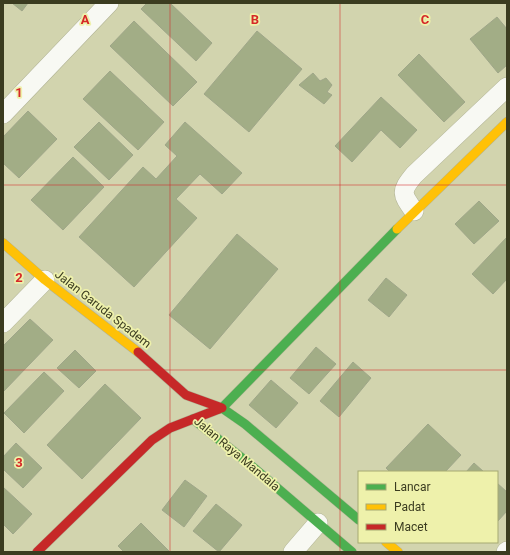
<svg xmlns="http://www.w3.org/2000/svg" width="510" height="555" viewBox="0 0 510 555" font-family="Roboto,sans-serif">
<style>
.building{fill:#a2ad86;stroke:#9fa689}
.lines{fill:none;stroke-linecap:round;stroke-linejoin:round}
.street-casing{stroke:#b1b395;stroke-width:20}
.fast-casing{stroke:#b1b395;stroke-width:10}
.slow-casing{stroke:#b1b395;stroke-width:10}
.jam-casing{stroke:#b1b395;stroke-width:10}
.street{stroke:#f8f9f3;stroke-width:19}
.fast{stroke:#4caf50;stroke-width:9}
.slow{stroke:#ffc107;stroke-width:9}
.jam{stroke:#c62828;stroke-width:9}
.grid{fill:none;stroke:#d62828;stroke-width:1;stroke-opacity:0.55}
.labels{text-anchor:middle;stroke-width:3.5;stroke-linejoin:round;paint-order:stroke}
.street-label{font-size:12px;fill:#3b3c20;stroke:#eef1ab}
.grid-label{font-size:13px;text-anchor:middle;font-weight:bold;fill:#d62828;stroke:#eef1ab;stroke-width:3.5;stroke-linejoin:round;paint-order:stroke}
</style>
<rect width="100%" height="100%" fill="#d2d4ae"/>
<!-- building -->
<path class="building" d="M12,3h16l-6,8z
M147,3h23l42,40 -16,18 -55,-52z
M497,17l10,12v36l-9,8 -28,-34z
M134,21l63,61 -24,24 -63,-60z
M257,31l45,38 -53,63 -45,-38z
M419,54l46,48 -21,20 -46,-47z
M110,71l54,51 -26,28 -55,-51z
M313,73l7,8 6,-3 6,7 -5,7 5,3 -8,9 -25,-19z
M381,97l36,33 -17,18 -19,-18 -29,32 -17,-16z
M28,111l29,28 -38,39 -16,-15v-26z
M99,122l34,33 -24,25 -35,-33z
M185,122l57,51 -20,21 -22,-20 -24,25 21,19 -63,69 -55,-50 64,-70 13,12 21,-23 -12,-11z
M73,157l31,30 -41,43 -32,-30z
M479,201l20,20 -25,23 -19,-20z
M237,234l41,35 -68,80 -41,-34z
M507,237v42l-14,15 -21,-20z
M386,278l21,17 -18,22 -21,-17z
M30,319l23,21 -50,52v-46z
M316,347l20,17 -27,30 -19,-16z
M75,350l21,21 -17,17 -22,-20z
M353,362l18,16 -32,39 -19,-16z
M44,372l20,19 -40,42 -20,-20z
M271,380l27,23 -22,25 -27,-23z
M105,384l36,34 -59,61 -35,-34z
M428,424l33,31 -16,17h-55l-4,-4z
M16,443l26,25 -19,20 -20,-19v-12z
M474,463l10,9h-18z
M185,480l22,16 -23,31 -22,-17z
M497,483l10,9v19l-10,11z
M3,487l29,27 -19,20 -10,-10z
M216,504l26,21 -23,27 -26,-21z
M141,523l29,29h-46l-6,-6z"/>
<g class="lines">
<defs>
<path id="street" d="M3,114l106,-111
M414,211c-12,-17 -14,-19 0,-36l93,-88
M3,323l42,-43
M293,552l25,-29
M506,552l1,-1"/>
<path id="fast" d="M222,408l23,16 114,96
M219,409l3,-1 175,-179
M193,419l54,43 105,90"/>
<path id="slow" d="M397,229l110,-107
M3,243l42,37 93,72
M386,542l12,10"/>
<path id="jam" d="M138,352l48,43 36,13
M37,552l115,-112 18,-12 49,-19"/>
</defs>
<!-- street casing -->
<use href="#street" class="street-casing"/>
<!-- fast casing -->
<use href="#fast" class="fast-casing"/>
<!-- slow casing -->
<use href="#slow" class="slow-casing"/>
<!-- jam casing -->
<use href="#jam" class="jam-casing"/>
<!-- street -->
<use href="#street" class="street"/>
<!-- fast -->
<use href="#fast" class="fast"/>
<!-- slow -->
<use href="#slow" class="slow"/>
<!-- jam -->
<use href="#jam" class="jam"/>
</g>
<!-- grid -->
<path class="grid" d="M170,3v549M340,3v549M3,185h504M3,370h504"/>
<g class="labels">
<!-- street labels -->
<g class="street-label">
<text transform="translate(103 309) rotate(38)" y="4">Jalan Garuda Spadem</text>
<text transform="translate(237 454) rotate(40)" y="4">Jalan Raya Mandala</text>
</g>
</g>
<g class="grid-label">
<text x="85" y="24">A</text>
<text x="255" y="24">B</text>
<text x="425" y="24">C</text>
<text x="19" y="97">1</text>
<text x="19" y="282">2</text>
<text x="19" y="467">3</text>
</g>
<!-- border -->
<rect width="510" height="555" fill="none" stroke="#3b3c20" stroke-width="8"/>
<!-- legend -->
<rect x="358" y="471" width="140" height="72" fill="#eef1ab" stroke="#a6a973"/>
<rect x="366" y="484" width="20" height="6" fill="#4caf50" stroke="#a6a973"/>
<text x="394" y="491" font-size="12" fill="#3b3c20">Lancar</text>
<rect x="366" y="504" width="20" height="6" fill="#ffc107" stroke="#a6a973"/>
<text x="394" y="511" font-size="12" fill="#3b3c20">Padat</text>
<rect x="366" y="524" width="20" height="6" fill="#c62828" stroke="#a6a973"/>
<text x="394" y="531" font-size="12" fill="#3b3c20">Macet</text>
</svg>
